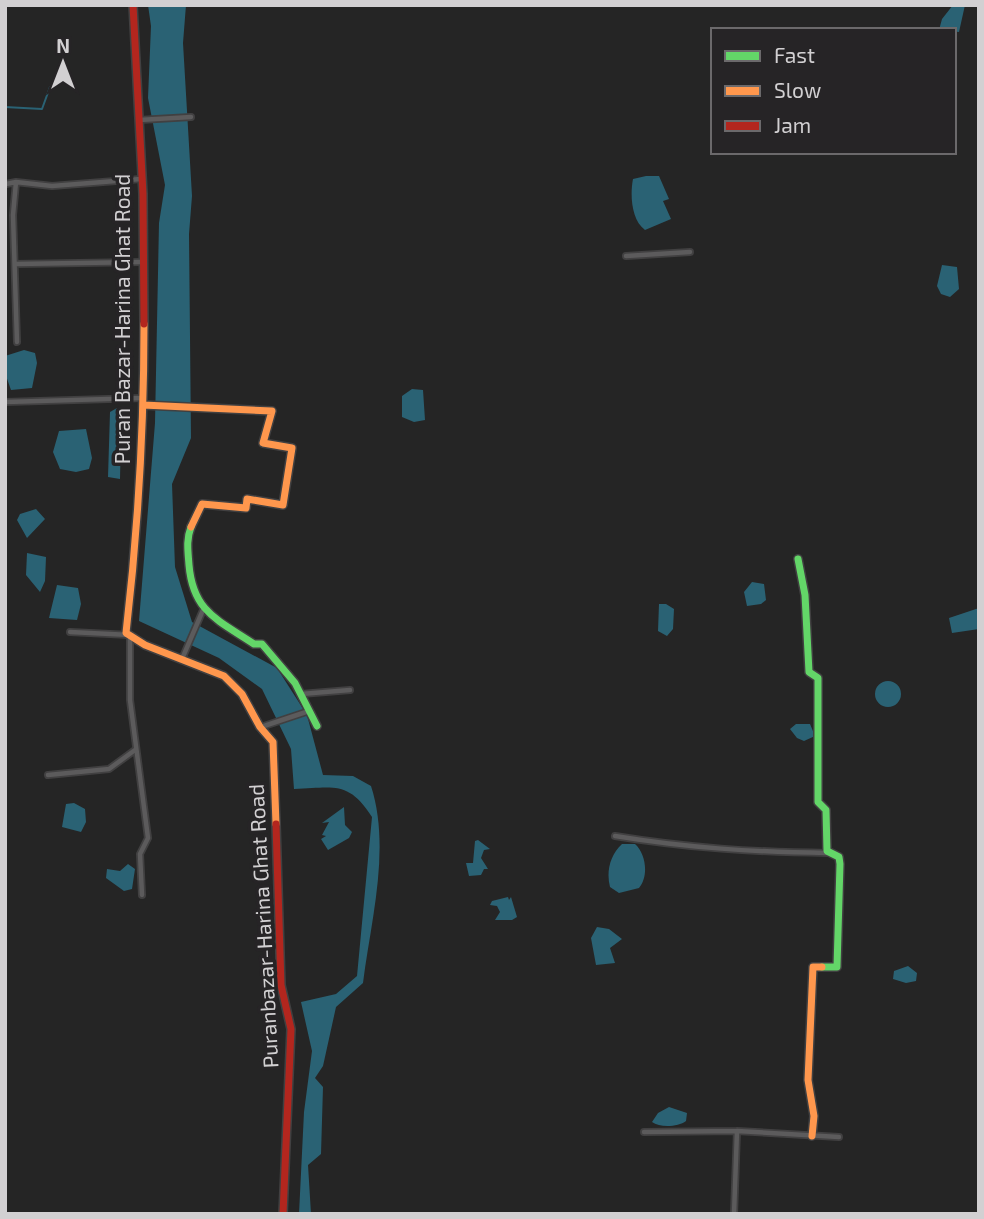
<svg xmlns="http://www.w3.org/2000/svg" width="984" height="1219" viewBox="0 0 984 1219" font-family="'Exo 2',sans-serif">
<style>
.water{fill:#2a6274}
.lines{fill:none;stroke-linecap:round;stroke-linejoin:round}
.stream{stroke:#2a6274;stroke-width:2}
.street-casing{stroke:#414041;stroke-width:8}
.fast-casing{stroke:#414041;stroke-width:10}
.slow-casing{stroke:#414041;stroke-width:10}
.jam-casing{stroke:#414041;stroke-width:10}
.street{stroke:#5c5b5c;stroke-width:4.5}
.fast{stroke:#63d668;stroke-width:7}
.slow{stroke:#ff974d;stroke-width:7}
.jam{stroke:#b3261e;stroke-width:7}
.labels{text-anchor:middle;stroke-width:7;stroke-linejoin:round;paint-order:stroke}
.street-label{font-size:21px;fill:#d2d0d2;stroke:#262426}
</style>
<rect width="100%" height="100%" fill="#252525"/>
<!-- water -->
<path class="water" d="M148,5h38l-3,38 9,153 -3,38 2,204 -19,46 3,83 17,55 85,46 30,47 16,60 30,1 18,10c20,62 0,134 -8,197l-27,24 -13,59 -8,12 8,9 -2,67 -13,11 3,49h-12l5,-102 8,-61 -11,-49 35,-8 21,-18 15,-159c-24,-37 -38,-29 -78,-28l-3,-40 -29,-60 -43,-31 -80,-37 16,-198 4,-200 6,-38 -17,-87 3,-72z
M953,5h12l-6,27 -20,-2 3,-11z
M646,176h13l10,23 -6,2 8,18 -26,11c-14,-10 -15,-36 -12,-51z
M942,265l15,2 2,22 -9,8 -9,-3 -4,-8z
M24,350l11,3 2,10 -5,25 -21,2 -6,-17v-17z
M412,389l11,1 2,30 -11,2 -12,-5v-21z
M117,408l11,8 2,14 -9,2 -1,47 -12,-2 2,-65z
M86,429l6,29 -3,11 -13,3 -16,-3 -7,-17 6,-21z
M36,509l9,10 -18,19 -10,-18 3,-6z
M27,553l19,4 -1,24 -5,11 -14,-17z
M752,582l12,2 2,16 -5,4 -14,2 -3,-14z
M57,585l21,3 3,16 -4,16 -28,-2z
M659,604h7l8,5 -1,20 -6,7 -9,-5z
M979,608v21l-27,4 -3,-15z
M875 694a13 13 0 1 1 26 0a13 13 0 1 1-26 0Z
M796,724h14l5,12 -11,5 -7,-3 -7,-9z
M74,803l11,6 1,13 -5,10 -19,-5 4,-23z
M344,807l1,18 7,7 -3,6 -21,12 -7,-11 5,-3 -4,-1 7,-13 -7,1z
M478,840l12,9 -6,1 -3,8 7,11h-4l-3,6 -12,1 -3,-13h7l2,-22z
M622,844h13c11,10 14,32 4,44l-20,5 -9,-6c-4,-15 0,-32 12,-43z
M128,864l7,5 -3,20 -8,2 -18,-13 1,-9 13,2z
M508,897l1,3 2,-3 6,20 -5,3h-17l5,-8 -3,-6 -7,-1 2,-4z
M597,927l12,2 13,10 -12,9 5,15 -19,2 -5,-27z
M908,966l9,7 -1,8 -10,2 -13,-4 1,-8z
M669,1107l18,6 -1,8c-8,6 -26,7 -34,1l6,-9z"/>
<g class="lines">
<!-- stream -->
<path class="stream" d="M5,107l37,2 8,-22"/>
<defs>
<path id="street" d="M139,120l52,-3
M16,182l-3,33 4,127
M6,184l10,-2 36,4 89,-7
M626,256l64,-4
M15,264l128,-2
M5,402l138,-4
M70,632l60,3v65l18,138 -8,16 2,41
M182,659l21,-49
M301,694l49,-4
M261,727l48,-16
M48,775l61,-6 26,-19
M615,836c74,12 138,16 213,17
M644,1132l93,-1 102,6
M734,1214l3,-83"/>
<path id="fast" d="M191,527c-5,13 -3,24 -2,38 4,47 29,55 65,79h8l33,39 22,43
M798,559l7,36 4,77 9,6v124l8,8 1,41 12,6 1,7 -3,103h-15"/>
<path id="slow" d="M144,324c0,103 -6,206 -18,309l19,12 79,31 18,18 18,33 13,15 3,82
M143,405l129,6 -9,32 29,5 -9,57 -36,-6 -1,9 -44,-4 -11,23
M812,1136l2,-20 -6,-36 5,-113h9"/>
<path id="jam" d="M133,5l10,189 1,130
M276,824l5,161 10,44 -8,185"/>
</defs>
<!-- street casing -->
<use href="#street" class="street-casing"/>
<!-- fast casing -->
<use href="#fast" class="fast-casing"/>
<!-- slow casing -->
<use href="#slow" class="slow-casing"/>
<!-- jam casing -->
<use href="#jam" class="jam-casing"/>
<!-- street -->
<use href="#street" class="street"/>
<!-- fast -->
<use href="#fast" class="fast"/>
<!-- slow -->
<use href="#slow" class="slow"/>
<!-- jam -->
<use href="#jam" class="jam"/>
</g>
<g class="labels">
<!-- street labels -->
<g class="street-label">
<text transform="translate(123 319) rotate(-90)" y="7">Puran Bazar-Harina Ghat Road</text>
<text transform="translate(264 926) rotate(-93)" y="7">Puranbazar-Harina Ghat Road</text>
</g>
</g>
<!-- border -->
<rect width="984" height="1219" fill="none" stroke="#d2d0d2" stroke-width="14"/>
<!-- legend -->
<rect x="711" y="28" width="245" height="126" fill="#262426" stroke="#6b696b" stroke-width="2"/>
<rect x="725" y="51" width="35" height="10" fill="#63d668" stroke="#6b696b" stroke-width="2"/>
<text x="774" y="63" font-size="21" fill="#d2d0d2">Fast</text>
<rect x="725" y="86" width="35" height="10" fill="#ff974d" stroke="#6b696b" stroke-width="2"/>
<text x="774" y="98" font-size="21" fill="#d2d0d2">Slow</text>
<rect x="725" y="121" width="35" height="10" fill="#b3261e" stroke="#6b696b" stroke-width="2"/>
<text x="774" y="133" font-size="21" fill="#d2d0d2">Jam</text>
<!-- north arrow -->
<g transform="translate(63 63)" stroke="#262426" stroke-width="5" paint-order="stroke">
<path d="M0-5L12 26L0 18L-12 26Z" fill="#d2d0d2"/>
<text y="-10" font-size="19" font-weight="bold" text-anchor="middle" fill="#d2d0d2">N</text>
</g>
</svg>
